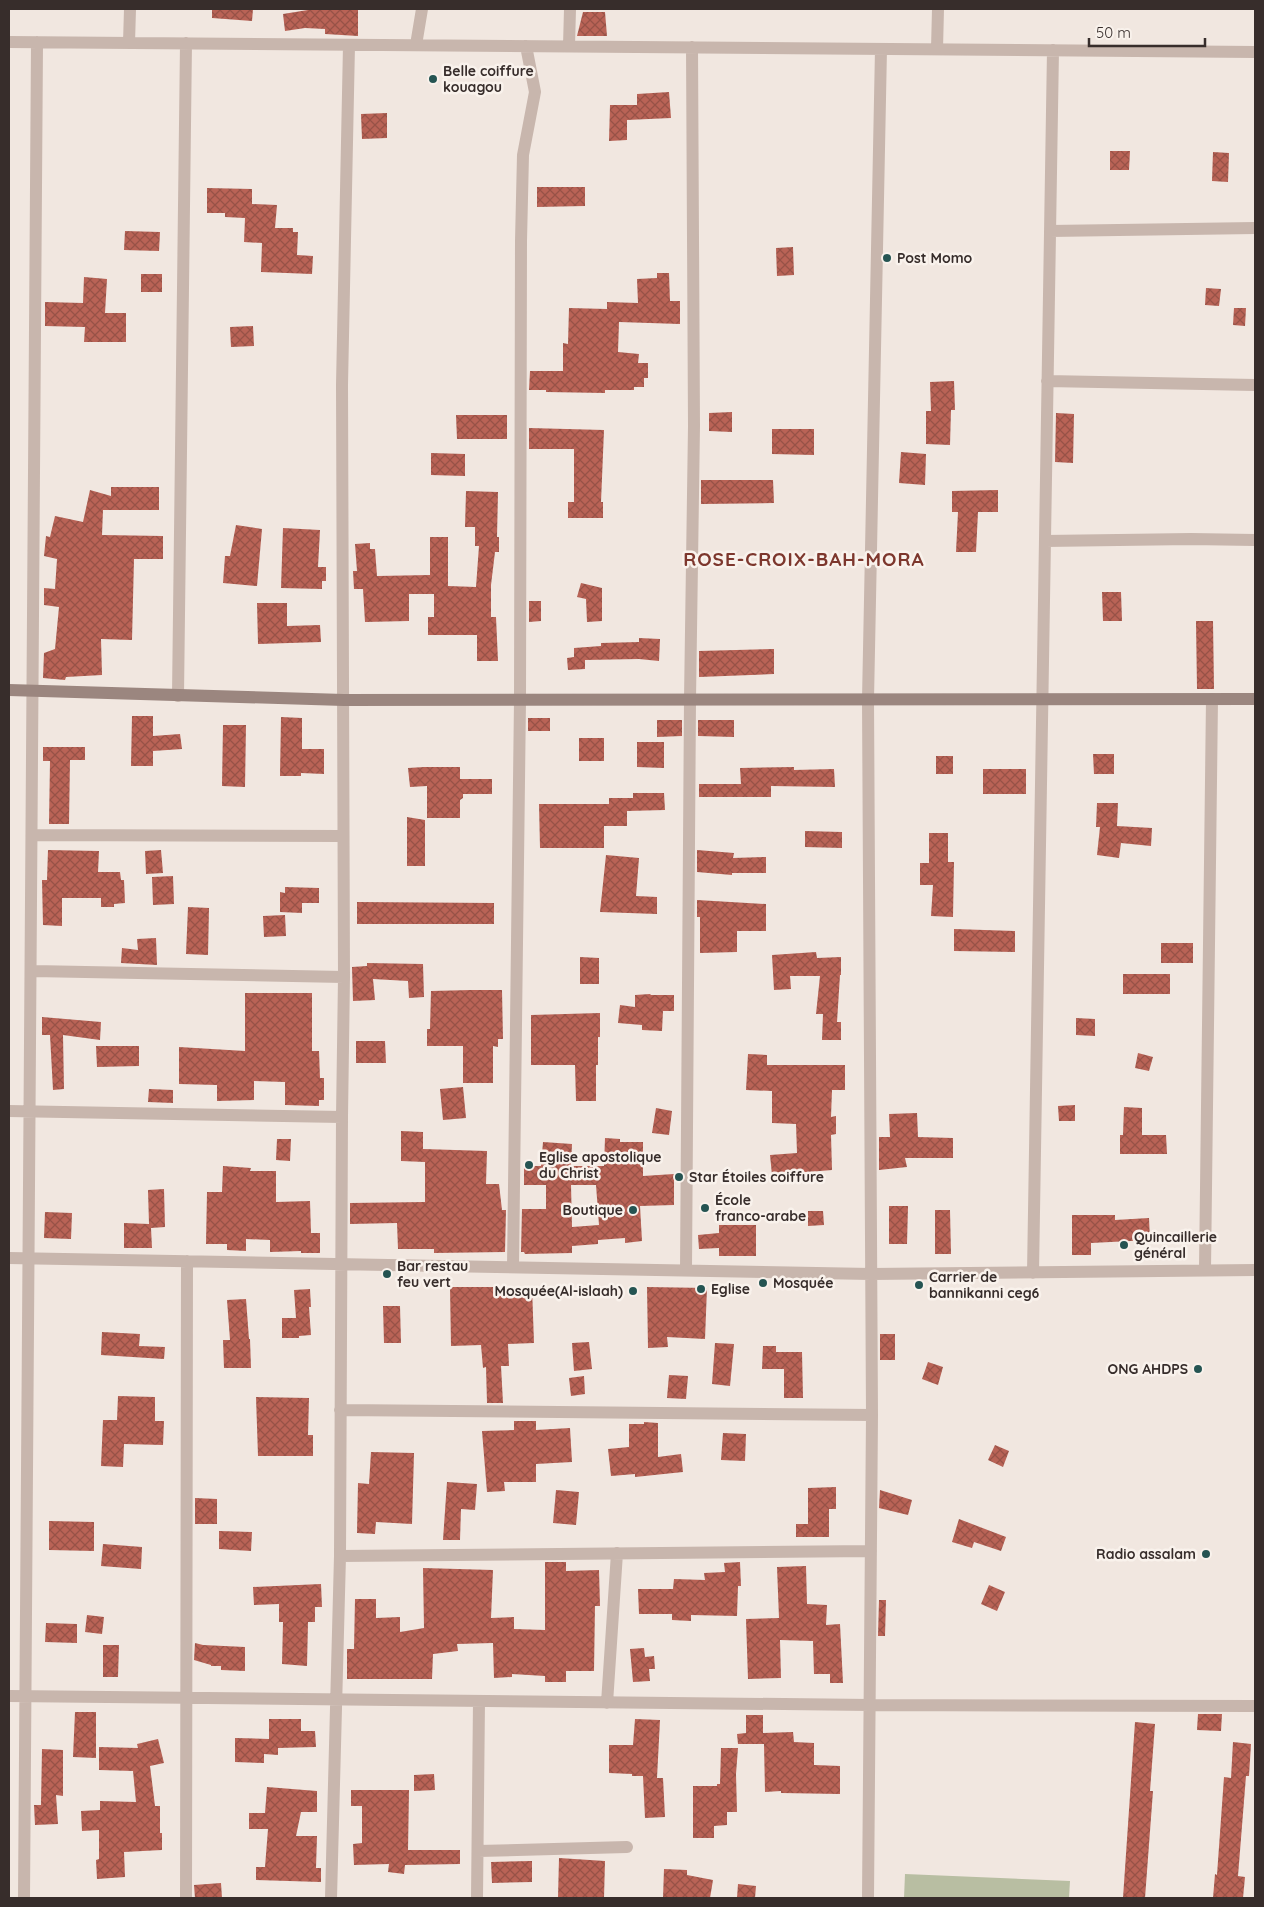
<svg xmlns="http://www.w3.org/2000/svg" width="1264" height="1907" viewBox="0 0 1264 1907" font-family="Quicksand,sans-serif">
<style>
.green{fill:#b8bea2}
.building{fill:url(#building-cross-hatch);fill-rule:evenodd}
.lines{fill:none;stroke-linecap:round;stroke-linejoin:round}
.street{stroke:#c8b6ad;stroke-width:12}
.secondary{stroke:#9b867f;stroke-width:12}
.poi-dot{fill:#255452;stroke:#f9f2ec;stroke-width:2}
.labels{text-anchor:middle;stroke-width:5;stroke-linejoin:round;paint-order:stroke}
.poi-label{font-size:14px;font-weight:bold;fill:#372d2b;stroke:#f9f2ec;text-anchor:start}
.district-label{font-size:19px;font-weight:bold;letter-spacing:1px;fill:#7d372d;stroke:#f9f2ec}
</style>
<defs>
<pattern id="building-cross-hatch" width="8" height="8" patternUnits="userSpaceOnUse" patternTransform="scale(1.25)"><rect width="8" height="8" fill="#b96356"/><path d="M0 0l8 8M0 8l8-8" fill="none" stroke="#975247"/></pattern>
</defs>
<rect width="100%" height="100%" fill="#f1e7e0"/>
<!-- green -->
<path class="green" d="M905,1874l165,7 -1,17h-165z"/>
<!-- building -->
<path class="building" d="M212,9h41l-1,12 -40,-3z
M308,9h50v27l-33,-2v-5l-20,-1 -20,3 -2,-17 25,-4z
M583,12h22l2,24h-30z
M669,92l2,26 -44,2v20l-18,1 1,-36h27v-11z
M387,113v25l-25,1 -1,-25z
M1110,151h20l-1,19h-19z
M1213,152l16,1 -1,29 -16,-1z
M537,187h48v19l-48,1z
M207,188l45,1v15l25,1 -2,23h18v4h5l-1,23 16,1 -1,18 -51,-2 1,-29 -18,-1 1,-24 -20,-1v-4h-18z
M125,231l35,1 -1,19 -35,-1z
M793,247l1,28 -17,1 -1,-28z
M657,273h12l1,28h10v23l-61,-2 -1,30 21,2 -1,9h10v15h-4v9h-10v3h-29v3l-59,-1v-2h-17l1,-19h33v-28l5,1 1,-36 38,1v-7l31,1 -1,-24 20,-1z
M141,274h21v18h-21z
M84,277l23,2 -2,34h21v29h-42l1,-15 -40,-1v-24l38,1z
M1206,288l15,1 -2,17 -14,-1z
M1234,308h12l-1,18 -12,-1z
M253,326l1,20 -23,1 -1,-20z
M954,381l1,29h-4l-1,35 -24,-1v-33h5l-1,-29z
M732,412v20l-23,-1v-18z
M1056,413l18,1 -1,49 -18,-1z
M456,415h51v24h-50z
M529,428l75,2 -3,72h2v16h-35v-16h6v-53h-45z
M772,429h42v26l-42,-1z
M901,452l25,2 -1,31 -26,-2z
M431,453l34,1v22l-34,-1z
M701,480h72l1,23 -73,1z
M111,487h48v23h-56l-1,25 61,1v23h-29l-2,81 -31,-1 1,36 -36,2 -1,3 -22,-2 1,-25 11,-4 4,-42 -15,-2v-17l11,1 2,-30 -13,-3 2,-20 4,1 5,-21 28,6 7,-32 21,6z
M998,490v22h-20l-2,40h-20l2,-40h-6v-21z
M466,491l32,1 -1,45h2v15h-4l-4,33v32h5l2,44h-21v-26h-49v-18h6v-23h-25v27l-44,1 -2,-33h-9l-1,-18h4l-2,-27 15,-1v6h5l2,27 53,-1v-38h18v49l28,1 3,-41h-4v-19h-10z
M236,525l26,4 -5,57 -34,-3 2,-27h5z
M283,528l37,2 -2,37h8v14h-4v8l-41,-1z
M581,583l21,5v33l-15,1 -1,-23 -9,-2z
M1102,592h19l1,29h-19z
M529,601h12v20l-12,1z
M257,603h30v23l33,-1 1,17 -63,2z
M1196,621h17l1,68h-17z
M639,638l21,1 -1,22 -20,-2 -54,1v9l-17,1 -1,-12 7,-1v-9l27,-2v-3l38,-1z
M774,649v25l-75,3v-26z
M132,716h21v20l27,-2 2,15 -29,2v15h-22z
M281,717l21,1v31h22v25l-23,-1v3h-21z
M528,718h22v13h-22z
M657,720h25v16l-25,1z
M698,720h36v17l-36,-1z
M223,725h23l-1,62 -23,-1z
M579,738h25v23h-25z
M637,742h27v26l-27,-1z
M43,747h42v13h-15l-1,64h-20l1,-63h-7z
M1093,754h21v20h-20z
M936,756h17v18h-17z
M424,767h36v12h32v15h-29v4l-3,2v18h-33v-32l-17,1 -2,-19z
M794,767v3l40,-1 1,18 -64,-1v11h-72v-13h42l-1,-16z
M983,769h43v25h-43z
M633,793h31l1,17 -38,1v15h-23v22h-64l-1,-44h70v-6h24z
M1097,803h21l-1,23 35,2 -1,18 -30,-3 -2,15 -22,-3 3,-28h-4z
M407,817l18,3v46h-18z
M805,831l37,1v16l-37,-1z
M929,833h19v29h6l-1,55 -22,-1 2,-31h-13v-22h9z
M48,850l51,1 -1,21h22l1,8h3l1,23 -11,1v3h-13v-9h-39v28l-19,-1 -1,-45h5z
M161,850l2,23 -17,1 -1,-23z
M697,850l37,3 -1,5 33,-1v16h-34v2l-35,-3z
M606,855l33,3 -3,38 21,1v17l-57,-2z
M173,876l1,28 -21,1 -1,-28z
M285,887l34,1v15h-17v10l-22,-1v-20l5,1z
M697,900l69,4v27h-29v21l-37,1v-36h-3z
M357,902l137,1v21h-137z
M188,907l21,1 -1,47 -22,-1z
M285,915l1,21 -22,1 -1,-21z
M954,929l61,2v21l-61,-1z
M156,938l1,27 -36,-2 1,-15 16,2 -1,-11z
M1161,943h32v20h-32z
M816,952l1,6 24,-1v18h-1l-3,47h4v18h-19l1,-26h-7l4,-38h-30l1,13 -17,1 -2,-35z
M580,957l19,1v26h-19z
M367,963l56,1 1,33 -15,1 -1,-17 -35,-2 2,21 -22,1 -1,-34 15,-1z
M1123,974h47v20h-47z
M471,990h31l1,49h-5v8l-5,-1v37h-30v-37h-36v-17h3l1,-38z
M245,993h67v58h7l1,27h4v22h-5v6l-34,-1v-23l-31,-1v19l-37,1v-16l-38,-1v-37l66,4z
M650,994l1,1h23v16h-11l-1,20 -20,-1v-5l-24,-2 2,-18 15,2v-12z
M600,1013v24h-2v28h-2v36h-20l-1,-36h-44v-50z
M42,1017l59,5 -1,18 -37,-5 1,54 -11,1 -3,-55h-8z
M1076,1018l19,1v17l-19,-1z
M356,1041h29l1,22h-30z
M96,1046h43v20l-42,1z
M1138,1053l15,4 -4,14 -14,-3z
M748,1054l19,1v10h78v25h-13l-1,27 5,-1v18l-5,1 1,35 -60,5 -2,-20 27,-2 -1,-29 -24,-1v-32l-26,-1z
M463,1087l3,31 -23,2 -3,-31z
M149,1089l24,1v13l-25,-1z
M1075,1105v16h-16l-1,-15z
M1124,1107l18,1v27h24l1,19h-47v-19h3z
M656,1108l16,3 -3,24 -17,-2z
M917,1113l1,24 35,1v20h-48l2,9 -28,3v-33h11l-1,-23z
M401,1131l22,1v17l64,2 -1,33h13l3,26h4l-1,42 -71,1v-4h-36l-1,-26 -47,1v-21l75,-1v-40l-24,-1z
M605,1138l15,1v3h23v34l31,-2v31l-34,1 2,35 -17,2v-5l-27,2v4l-26,2v7l-47,1 -1,-2h-3l1,-43h24v-24h-22v-19h17l2,-24 29,2 -1,22h33zM571,1185h25l3,40 -27,2z
M277,1139h14l-1,22 -14,-1z
M223,1166l28,2 -1,3h26v31l34,-1 1,32h9v20h-19v-2l-31,1v-12l-24,-1v12l-19,-1v-6h-21l1,-52h15z
M164,1189l1,38 -14,1 1,20h-28v-25l25,1 -1,-34z
M889,1206h19l-1,38h-18z
M935,1210h15l1,44h-16z
M808,1211h15l1,14 -16,1z
M45,1212l27,1 -1,26 -27,-1z
M1072,1215h43v5l34,-2 1,22 -59,3v12h-19z
M719,1225h37v31h-37v-8l-20,1 -1,-14 21,-2z
M450,1287h82l2,56 -26,1 1,22h-8l2,37h-16l-1,-36 -3,1 -2,-23 -30,1z
M647,1287l60,1 -2,51 -38,-2 1,10 -20,1z
M310,1289l1,18h-2l2,28 -12,1v2h-17v-20h14l-2,-28z
M246,1299l3,40h1l1,29h-27l-1,-28h7l-3,-40z
M383,1306h17l1,37h-17z
M102,1332l38,2 -1,12 26,1 -1,12 -63,-4z
M880,1334h15v26h-15z
M589,1342l3,27 -18,2 -2,-28z
M715,1343l19,1 -4,42 -18,-2z
M763,1346h13v6h26l1,46h-19v-29h-22z
M928,1362l15,5 -5,18 -16,-6z
M669,1375l19,1 -2,23 -19,-1z
M584,1376l1,18 -14,2 -2,-18z
M118,1396l37,1v24h9l-1,24 -39,-1 -1,23 -22,-1 2,-46h14z
M256,1397l53,1 -1,37h5v21h-55z
M514,1421h22v9l34,-2 2,34 -36,2v18h-32l1,9 -18,1 -5,-61 32,-1z
M644,1422l14,1v34l23,-3 2,18 -48,5v-3l-24,2 -3,-27 21,-2v-23h15z
M723,1433l23,1 -1,27 -24,-1z
M995,1445l14,6 -6,16 -15,-7z
M371,1452l43,1 -2,71 -36,-2 -1,12 -18,-1 1,-50 11,1z
M447,1482l30,2 -2,26 -14,-1 -1,31h-17z
M836,1487v22h-7v28h-33v-13h12v-36z
M556,1490l23,2 -3,33 -23,-2z
M880,1490l32,10 -4,15 -29,-7z
M195,1498l22,1v25h-22z
M959,1519l47,18 -5,14 -27,-9 -2,6 -20,-6z
M49,1521l45,1v29l-45,-1z
M219,1531l33,1 -1,19 -32,-2z
M103,1544l39,3 -1,22 -40,-3z
M545,1562h21v9l33,-1 1,36h-5l-1,65h-28v11h-21v-6l-33,-2v3l-18,1 -1,-35 -36,1 1,7 -25,3 -1,25h-85v-30h7l1,-50h21v19l24,-1v15l24,-4 -1,-60 70,2 -2,48 23,-1v12l31,1z
M740,1562l1,24h-3l-1,30 -46,-1v6l-19,-1v-6h-33l-1,-25h35l1,-10 31,1 -1,-7 21,-1 -1,-9z
M806,1566l1,38 20,1 -1,20 14,-1 3,59h-13v-9h-16l-1,-33 -33,-1 1,38 -33,1 -2,-60 33,-1 -2,-51z
M321,1584l1,23h-7v15h-7l-1,44 -25,-2 1,-42h-4v-18l-25,1 -1,-18z
M989,1585l16,7 -8,19 -16,-7z
M879,1600h7l-1,36h-7z
M87,1615l17,2 -2,17 -17,-2z
M46,1623l31,1v19l-32,-1z
M195,1643l8,2 42,2v24l-24,-1v-4h-10v-1l-17,-5z
M103,1645h16l-1,32h-15z
M644,1648l1,9 9,-1 1,13h-6l1,12 -17,1 -3,-33z
M75,1712h21v46l-23,-1z
M1198,1714h24l-1,17 -24,-1z
M746,1715h17v18l30,-1 1,10 20,1v22l26,1v28l-59,-1v-2l-16,1 -1,-48h-26l-1,-10 9,-1z
M269,1719h32v12h14l1,16 -38,1v7l-14,-1v9l-29,-1v-24l34,1z
M635,1719l25,1 -3,58h6l2,39 -20,1 -2,-42h-11v-2l-23,-1v-28h24z
M1135,1722l20,2 -5,67h3l-8,107h-22z
M158,1739l6,24 -14,3 5,40h5v27h2v17l-38,2 1,25 -28,2 -1,-19 3,-1v-29l-17,1 -1,-20 19,-1v-9l36,1 -3,-31 -34,-1v-23l39,1 -1,-4z
M1233,1742l18,2 -2,32h-3l-8,100 7,1 -2,21h-30l2,-24 2,1 7,-98 7,1z
M721,1748h17l-2,26 1,38h-10v13l-13,1v12h-21v-52h24v-2h3z
M42,1749l21,1v46l-7,-1 2,29 -23,1 -1,-20h7z
M434,1774l1,16 -21,1v-16z
M267,1787l50,4v21h-16l-5,24h21l-1,32h5v14l-65,-2v-13h9l3,-38h-19v-16h16z
M351,1790h58l-1,60h52v14l-55,1 -1,9 -16,-2 1,-8 -35,1 -1,-21 9,-1v-37h-11z
M559,1858l46,3 -1,37h-46z
M532,1861v21l-40,1 -1,-21z
M664,1869l23,1v5l26,5 -3,18h-47z
M221,1883l1,15h-27l-1,-13z
M738,1884l18,2 -1,12h-18z"/>
<g class="lines">
<!-- street -->
<path class="street" d="M9,42l1246,10
M129,43l1,-34
M416,45l6,-36
M569,46l1,-37
M937,49l1,-40
M1050,231l205,-3
M1047,381l208,4
M1045,541l146,-2 64,1
M178,696l8,-653
M35,835l308,1
M33,971l311,6
M9,1111l333,6
M9,1258l862,16 384,-4
M513,1267l7,-567 1,-459 2,-86 12,-63 -9,-46
M686,1270l4,-570 4,-274 -2,-379
M1205,1270l7,-571
M1033,1273l20,-1223
M340,1410l532,5
M340,1556l531,-5
M9,1696l861,9 385,1
M607,1703l10,-150
M478,1851l149,-4
M24,1898c10,-618 12,-1237 13,-1856
M186,1898l1,-637
M331,1898l9,-342 2,-439 2,-140 -2,-592 7,-340
M477,1898l2,-197
M868,1898l4,-483 -4,-715 13,-651"/>
<!-- secondary -->
<path class="secondary" d="M9,690l335,10 911,-1"/>
</g>
<!-- markers -->
<g class="poi-dot">
<circle cx="433" cy="79" r="5"/>
<circle cx="887" cy="258" r="5"/>
<circle cx="529" cy="1165" r="5"/>
<circle cx="679" cy="1177" r="5"/>
<circle cx="705" cy="1208" r="5"/>
<circle cx="633" cy="1210" r="5"/>
<circle cx="1124" cy="1245" r="5"/>
<circle cx="387" cy="1274" r="5"/>
<circle cx="763" cy="1283" r="5"/>
<circle cx="919" cy="1285" r="5"/>
<circle cx="701" cy="1289" r="5"/>
<circle cx="633" cy="1291" r="5"/>
<circle cx="1198" cy="1369" r="5"/>
<circle cx="1206" cy="1554" r="5"/>
</g>
<g class="labels">
<!-- poi labels -->
<g class="poi-label">
<text x="443" y="76">Belle coiffure<tspan x="443" dy="16">kouagou</tspan></text>
<text x="897" y="263">Post Momo</text>
<text x="539" y="1162">Eglise apostolique<tspan x="539" dy="16">du Christ</tspan></text>
<text x="689" y="1182">Star Étoiles coiffure</text>
<text x="715" y="1205">École<tspan x="715" dy="16">franco-arabe</tspan></text>
<text x="623" y="1215" text-anchor="end">Boutique</text>
<text x="1134" y="1242">Quincaillerie<tspan x="1134" dy="16">général</tspan></text>
<text x="397" y="1271">Bar restau<tspan x="397" dy="16">feu vert</tspan></text>
<text x="929" y="1282">Carrier de<tspan x="929" dy="16">bannikanni ceg6</tspan></text>
<text x="773" y="1288">Mosquée</text>
<text x="711" y="1294">Eglise</text>
<text x="623" y="1296" text-anchor="end">Mosquée(Al-islaah)</text>
<text x="1188" y="1374" text-anchor="end">ONG AHDPS</text>
<text x="1196" y="1559" text-anchor="end">Radio assalam</text>
</g>
<!-- district labels -->
<g class="district-label">
<text x="804" y="566">ROSE-CROIX-BAH-MORA</text>
</g>
</g>
<!-- border -->
<rect width="1264" height="1907" fill="none" stroke="#372d2b" stroke-width="20"/>
<!-- scale -->
<path d="M1089 38v8h116v-8" fill="none" stroke="#372d2b" stroke-width="2.5"/>
<text x="1096" y="38" font-size="15" fill="#372d2b" stroke="#f9f2ec" stroke-width="4" paint-order="stroke">50 m</text>
</svg>
